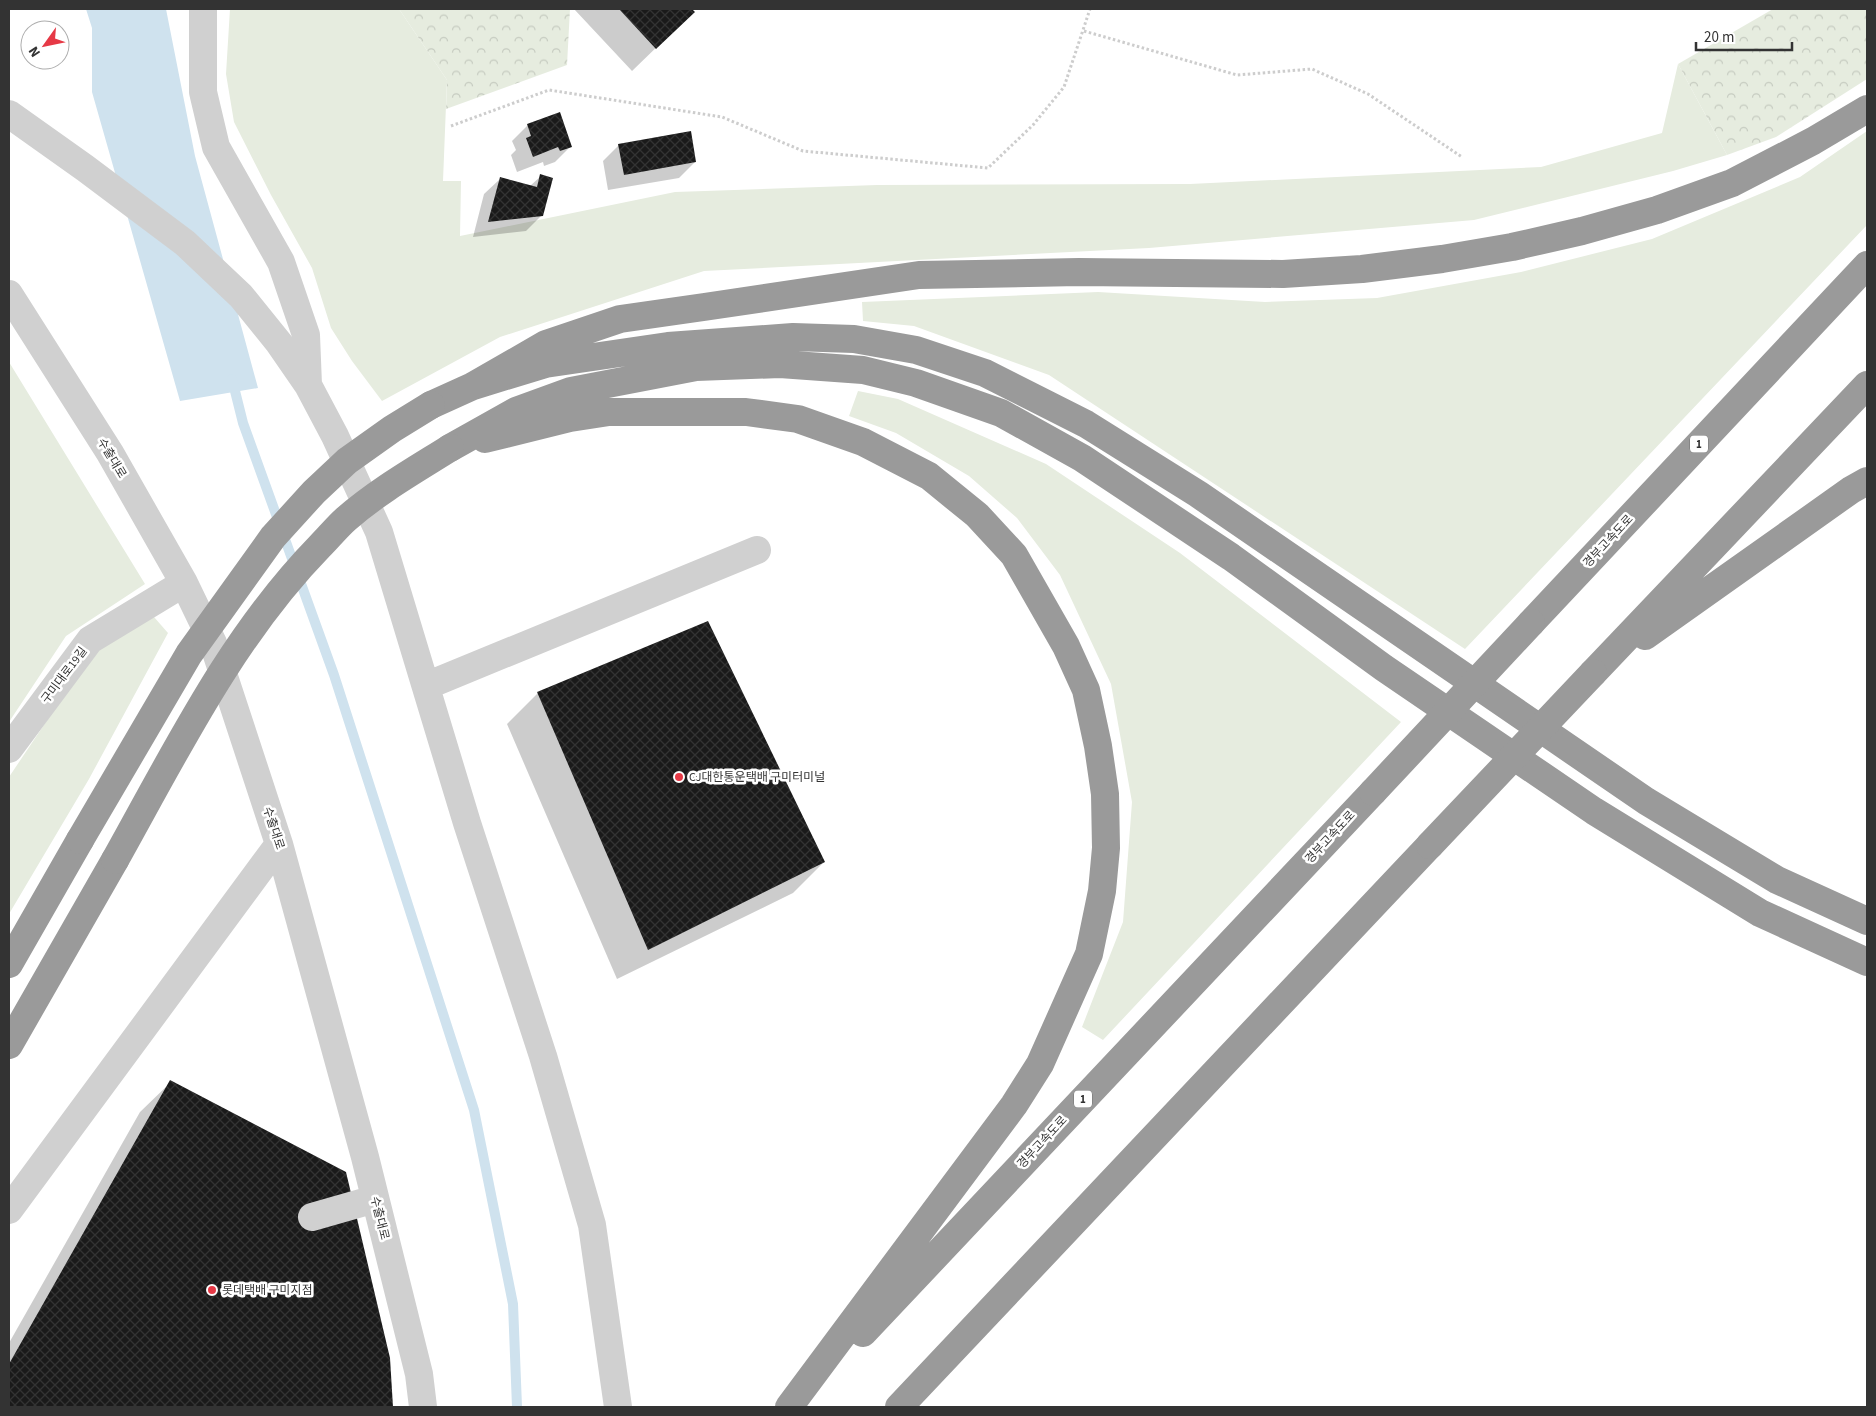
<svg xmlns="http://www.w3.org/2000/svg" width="1876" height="1416" viewBox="0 0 1876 1416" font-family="'Source Sans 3','Noto Sans KR',sans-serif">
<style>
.grass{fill:#e6ecdf}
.forest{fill:url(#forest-crowns)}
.water{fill:#cfe2ee}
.shadow{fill:#0003}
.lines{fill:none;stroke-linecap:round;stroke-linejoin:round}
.stream{stroke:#cfe2ee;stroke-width:10}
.building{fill:url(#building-cross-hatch)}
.path{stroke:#cdcdcd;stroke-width:3;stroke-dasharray:2.5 2.5;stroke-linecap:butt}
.minor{stroke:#d0d0d0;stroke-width:28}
.highway{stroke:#9a9a9a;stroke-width:28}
.highway-bridge{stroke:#9a9a9a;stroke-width:28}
.poi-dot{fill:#e63946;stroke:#fff;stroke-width:2}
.labels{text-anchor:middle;stroke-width:5;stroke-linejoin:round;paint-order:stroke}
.shield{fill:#fff;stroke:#707070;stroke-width:1}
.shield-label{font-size:11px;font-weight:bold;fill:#333}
.street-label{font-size:12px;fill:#333;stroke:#fff}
.poi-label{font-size:12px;fill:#333;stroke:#fff;text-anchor:start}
</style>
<defs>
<pattern id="forest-crowns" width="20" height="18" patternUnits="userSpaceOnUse" patternTransform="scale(1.25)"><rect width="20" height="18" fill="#e6ecdf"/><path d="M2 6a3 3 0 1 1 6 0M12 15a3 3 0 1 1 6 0" fill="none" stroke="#c6cbc0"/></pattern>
<pattern id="building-cross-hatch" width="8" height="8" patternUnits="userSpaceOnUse" patternTransform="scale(1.25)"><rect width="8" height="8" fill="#1a1a1a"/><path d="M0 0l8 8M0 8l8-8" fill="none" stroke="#333"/></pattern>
</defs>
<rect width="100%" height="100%" fill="#fff"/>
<!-- grass -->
<path class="grass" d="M230,9h169l48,71 -4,101h18l-1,55 215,-44 202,-7 313,-1 351,-17 121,-34 16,-69 49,91 -54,16 -199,49 -325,28 -445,23 -204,66 -118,64 -30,-40 -21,-33 -19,-60 -41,-73 -37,-73 -8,-48z
M1867,131v94l-402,424 -416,-274 -135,-49 -51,-5 -1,-19 236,-10 167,10 112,-4 144,-26 131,-33 148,-62z
M9,362l136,222 -79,52 -57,86z
M858,391l40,8 148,65 134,89 221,169 -298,318 -21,-13 41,-105 9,-120 -21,-118 -51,-109 -43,-57 -48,-42 -73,-43 -47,-17z
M154,617l14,16 -79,146 -80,135v-137l86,-128z"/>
<!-- forest -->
<path class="forest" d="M399,9h171l-3,56 -121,44 1,-29z
M1773,9h94v70l-91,58 -49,18 -49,-91z"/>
<!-- water -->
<path class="water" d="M86,9h80l29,147 63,232 -78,13 -88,-309v-64z"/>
<!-- shadow -->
<path class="shadow" d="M574,9h116l3,3 -61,59z
M528,125l43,21 -16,16 -11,4 -1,-4 -26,10 -6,-17 5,-5 -4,-9z
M619,145l76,17 -16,16 -71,12 -5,-29z
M541,176l1,39 -16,16 -53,6 11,-43 16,-15 30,7z
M538,693l286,169 -31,31 -176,86 -110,-255z
M171,1082l218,276 3,49h-383v-64l131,-231z"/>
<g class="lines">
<!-- stream -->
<path class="stream" d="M232,379l11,44 91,252 140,435 39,194 4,103"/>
</g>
<!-- building -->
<path class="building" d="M619,9h73l3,3 -39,37z
M560,112l12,35 -12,4 -2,-4 -25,10 -7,-19 5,-2 -4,-12z
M691,131l5,31 -72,13 -6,-31z
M540,174l13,4 -10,38 -55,6 12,-45 37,10z
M708,621l117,241 -177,88 -111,-258z
M170,1080l176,92 44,186 3,49h-384v-43z"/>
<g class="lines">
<!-- path -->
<path class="path" d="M1084,31l153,44 75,-6 56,25 94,63
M451,126l98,-36 173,27 81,34 185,17 45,-43 31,-38 26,-78"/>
<!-- minor -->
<path class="minor" d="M203,9v83l13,55 65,115 25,73 2,50
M9,114l76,54 100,75 56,53 38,47 29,42 27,51 44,96 88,291 76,233 49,169 26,182
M9,294l101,159 74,130 29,60 66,201 86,313 54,217 4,33
M426,686l331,-136
M9,749l81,-109 94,-57
M9,1210l270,-366
M312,1217l63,-18"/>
<!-- highway -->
<path class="highway" d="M473,386l72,-22 123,-18 125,-9 61,2 62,11 69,23 101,51 112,70 448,307 131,79 90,41
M431,405l42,-19 73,-42 74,-25 84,-12 215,-32 160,-3 204,2 79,-5 80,-10 70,-12 70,-16 75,-21 75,-27 81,-42 54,-32
M485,439l85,-21 39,-6h137l52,7 65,23 66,34 48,39 37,40 52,91 20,44 12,56 7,48 1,54 -4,43 -13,63 -49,110 -26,41 -225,302
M450,448l66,-37 55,-20 125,-24 84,-3 83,6 53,13 85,30 81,45 149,99 153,111 210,143 166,102 107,49
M1531,623l336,-358
M1645,636l206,-146 16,-9
M1593,673l274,-288
M9,964l71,-124
M9,1045l106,-185
M863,1333l510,-541
M899,1407l531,-562"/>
<!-- highway-bridge -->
<path class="highway-bridge" d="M1373,792l158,-169
M80,840l109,-186 84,-117 41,-45 33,-31 45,-32 39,-24
M1430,845l163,-172
M115,860c61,-109 117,-224 205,-314 9,-9 17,-19 26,-27 32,-28 69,-49 104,-71"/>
</g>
<!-- markers -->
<g class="poi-dot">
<circle cx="679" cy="777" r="5"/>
<circle cx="212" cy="1290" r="5"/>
</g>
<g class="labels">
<!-- shield labels -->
<g class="shield">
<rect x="1690" y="435.5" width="18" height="17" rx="4"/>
<rect x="1074" y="1090.5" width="18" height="17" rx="4"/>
</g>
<g class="shield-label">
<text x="1699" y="448">1</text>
<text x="1083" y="1103">1</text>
</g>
<!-- street labels -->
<g class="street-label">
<text transform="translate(112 458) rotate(59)" y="4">수출대로</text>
<text transform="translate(1608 541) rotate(-47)" y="4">경부고속도로</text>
<text transform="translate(64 675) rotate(-53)" y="4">구미대로19길</text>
<text transform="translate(274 828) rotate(72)" y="4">수출대로</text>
<text transform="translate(1330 837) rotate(-47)" y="4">경부고속도로</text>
<text transform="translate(1042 1142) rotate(-47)" y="4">경부고속도로</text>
<text transform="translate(380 1218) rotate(76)" y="4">수출대로</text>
</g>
<!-- poi labels -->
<g class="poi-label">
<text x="689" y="781">CJ대한통운택배 구미터미널</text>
<text x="222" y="1294">롯데택배 구미지점</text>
</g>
</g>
<!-- border -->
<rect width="1876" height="1416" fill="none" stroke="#333333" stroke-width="20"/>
<!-- north arrow -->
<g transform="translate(45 45) rotate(237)"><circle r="24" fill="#ffffff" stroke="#adadad"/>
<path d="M0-4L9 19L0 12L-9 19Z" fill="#e63946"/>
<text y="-8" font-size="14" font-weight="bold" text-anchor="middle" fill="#333333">N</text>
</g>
<!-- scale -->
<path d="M1696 42v8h96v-8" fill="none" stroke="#333333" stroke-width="2.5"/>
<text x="1704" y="42" font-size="15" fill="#333333" stroke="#ffffff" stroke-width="4" paint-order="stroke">20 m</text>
</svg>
